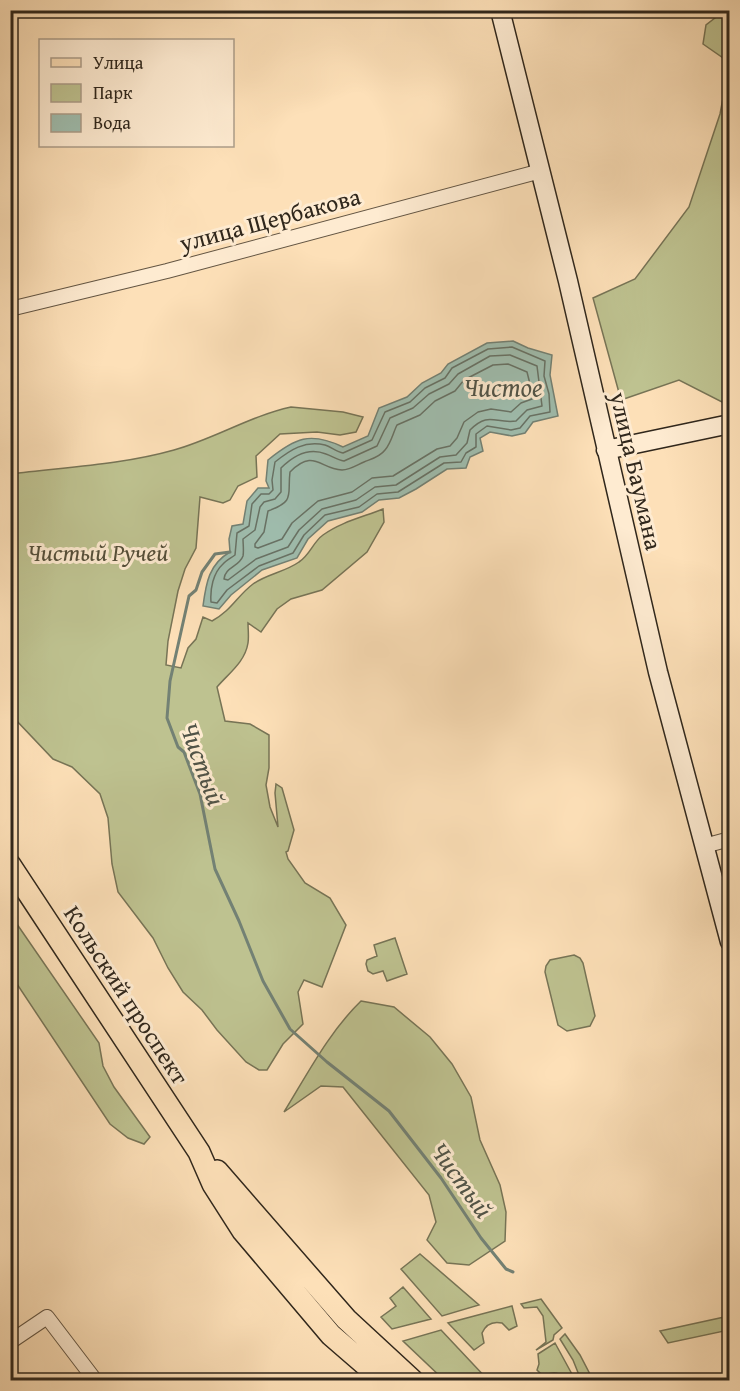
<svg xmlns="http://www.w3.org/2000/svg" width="740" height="1391" viewBox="0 0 740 1391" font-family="'Gentium Book Plus',serif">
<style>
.green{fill:#bec290;stroke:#777456;stroke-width:1.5}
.water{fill:#9fbdae;stroke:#738174;stroke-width:1.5}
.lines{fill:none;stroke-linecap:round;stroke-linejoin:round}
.shore{stroke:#687265;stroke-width:1.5}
.stream{stroke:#738174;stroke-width:3}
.street-casing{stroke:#635543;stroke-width:16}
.secondary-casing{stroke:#30271c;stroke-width:21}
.primary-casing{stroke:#30271c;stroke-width:24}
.street{stroke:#feebd1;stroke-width:14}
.secondary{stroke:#feebd1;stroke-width:18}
.primary{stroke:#fde0b8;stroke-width:21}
.labels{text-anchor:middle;stroke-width:6;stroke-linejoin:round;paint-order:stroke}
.street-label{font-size:24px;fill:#30271c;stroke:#feebd1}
.park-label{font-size:24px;font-style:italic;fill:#544e39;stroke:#feebd1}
.water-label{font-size:26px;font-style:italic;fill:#515448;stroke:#feebd1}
</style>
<rect width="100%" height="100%" fill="#fde0b8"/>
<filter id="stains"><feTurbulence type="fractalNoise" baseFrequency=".00333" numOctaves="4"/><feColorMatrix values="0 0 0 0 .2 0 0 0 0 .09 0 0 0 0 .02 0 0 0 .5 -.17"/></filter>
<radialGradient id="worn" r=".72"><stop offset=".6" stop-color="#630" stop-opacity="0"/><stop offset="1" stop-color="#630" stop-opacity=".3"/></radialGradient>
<!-- green -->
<path class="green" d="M724,11h5v51l-26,-18 3,-19z
M729,67v321l-7,14 -43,-22 -58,20 -28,-102 42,-19 54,-72 31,-93z
M291,407l52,5 20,5 -7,15 -16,3 -23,-3 -37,2 -24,22 1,21 -19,9 -8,14 -7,3 -23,-6 -4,51 -11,21 -7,22 -10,50 -2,24 15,3 7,-20 8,-9 7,-22 9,4c20,-11 25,-25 41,-37 14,-10 32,-12 46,-22 11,-7 14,-20 24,-27 18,-13 40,-18 60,-26l1,13 -17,30 -45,38 -31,9 -14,10 -16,23 -13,-9c0,6 1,14 0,20 -3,19 -19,30 -31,44l8,34 25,3 19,11v33l-3,17 4,22 8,20 -3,-34 1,-9 6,4 12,42 -6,21 -2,1 2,7 17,24 25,15 16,27 -24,62 -18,-7 -6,12 5,32 -20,20 -16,26h-8l-13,-8 -29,-32 -15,-20 -19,-18 -15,-24 -15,-30 -35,-46 -6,-28 -4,-46 -8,-24 -28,-27 -19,-8 -38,-40 -4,-10 -1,-235c55,-7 111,-9 164,-24 40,-11 76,-34 117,-43z
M10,914l89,129 4,23 11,21 36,50 -6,7 -16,-6 -18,-14 -99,-149z
M395,938l12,36 -20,7 -4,-10 -10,3 -5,-3 -2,-7 1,-4 10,-4 -3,-11z
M574,955l6,3 3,5 12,53 -5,10 -23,5 -9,-6 -13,-53 1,-6 4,-6z
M361,1001l33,6 36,30 22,27 19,33 9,43 20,45 6,27 -1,29 -36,24 -22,-2 -20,-23 9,-18 -7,-27 -86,-108 -22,-1 -37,26c24,-39 45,-80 77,-111z
M420,1254l59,51 -37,11 -41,-47z
M403,1287l28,32 -39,10 -11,-12 15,-11 -6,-8z
M541,1299l21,29 -8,7 -1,5 -17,10 10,-8 -3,-26 -6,-9 -13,1 -3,-4z
M512,1306l5,20 -8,4 -7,-7c-9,-2 -16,1 -20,10l2,10 -10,7 -26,-27z
M729,1316v14l-61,13 -8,-12z
M441,1330l47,50h-44l-41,-39z
M565,1334l15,21 13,25h-12l-8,-20 -13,-21z
M555,1343l18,33 -5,4c-8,-8 -15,-9 -25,-4l-6,-6 2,-6 -1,-10z"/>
<!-- water -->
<path class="water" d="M513,341l15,7 24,7 -2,20 8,41 -25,6 -8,11 -13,3 -22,-4 -10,6 3,13 -13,6 -4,11 -19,1 -31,20 -17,9 -20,2 -17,12 -34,9 -20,18 -11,19 -35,12 -31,25 -12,14 -16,-3c3,-23 6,-42 27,-54l-1,-13 3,-13 11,-2 4,-23 11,-13h11l-3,-7 2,-21c27,-22 42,-29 75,-13l25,-11 11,-28 28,-11 15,-14 19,-10 7,-9 39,-21z"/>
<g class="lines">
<!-- shore -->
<path class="shore" d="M512,347l33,14 -1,15 5,18 1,18 -20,4 -10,12 -9,2 -24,-4 -11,8v13l-10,6 -5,9 -17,1 -46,29 -21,2 -18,13 -34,8 -21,20 -11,18 -34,13 -32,24 -10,13 -6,-1c-1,-13 2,-29 12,-38 3,-4 8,-6 12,-9l2,-22 12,-7 3,-22 9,-10h8l4,-4 -1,-10 3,-18c15,-12 30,-22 50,-17 6,2 12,7 18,8l29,-13 13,-28 25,-10 15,-14 20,-10 7,-10 36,-19z
M510,355l27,11 5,40 -15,4 -11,11c-21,3 -27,-10 -46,9l-3,13 -11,12 -16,2 -44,28 -21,2 -19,13 -34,9 -23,21 -11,17 -32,12 -28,21 -4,-1c1,-12 15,-12 19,-23 1,-5 0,-12 0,-17l12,-9 5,-23 4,-5 11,-3 6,-7v-24c12,-12 28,-21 45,-14 6,2 11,6 18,7l33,-15 13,-28 23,-10 16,-14 20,-10 9,-10 32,-18z
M508,364l19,8 6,24 -1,3 -11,4 -10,9 -20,-3 -13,3 -14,10 -7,16 -7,8 -13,3 -44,27 -21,2 -20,14 -34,9 -26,22 -10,16 -24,9 -3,-1v-3l9,-12 4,-21c28,-10 19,-16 22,-39 24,-24 30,-3 52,-2 8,0 15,-5 22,-8 7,-3 16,-5 21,-12 6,-7 8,-17 12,-25l23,-10 15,-14 20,-10 9,-11 29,-15z"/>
<!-- stream -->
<path class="stream" d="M230,552l-15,2 -13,18 -6,18 -7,6 -19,85 -3,37 11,29 6,5 16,42 15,75 24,52 24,60 27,48 37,33 62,49 52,67 40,60 25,31 7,3"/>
<defs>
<path id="street" d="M10,309l157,-38 374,-100
M704,846l26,-7
M10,1342l37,-25 48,63"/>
<path id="secondary" d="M500,10l68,271 90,391 72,270
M606,450l124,-26"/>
<path id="primary" d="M10,865l189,287 14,32 30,47 88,104 52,45
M217,1171l129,148 66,61"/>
</defs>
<!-- street casing -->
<use href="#street" class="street-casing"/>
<!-- secondary casing -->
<use href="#secondary" class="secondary-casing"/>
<!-- primary casing -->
<use href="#primary" class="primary-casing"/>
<!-- street -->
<use href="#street" class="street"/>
<!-- secondary -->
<use href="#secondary" class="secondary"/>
<!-- primary -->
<use href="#primary" class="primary"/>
</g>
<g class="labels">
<!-- street labels -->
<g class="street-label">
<text transform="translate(270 220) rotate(-15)" y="8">улица Щербакова</text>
<text transform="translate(636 471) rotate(77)" y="8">улица Баумана</text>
<text transform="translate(126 995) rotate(57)" y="8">Кольский проспект</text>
</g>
<!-- park labels -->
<g class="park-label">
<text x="98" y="561">Чистый Ручей</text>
</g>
<!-- water labels -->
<g class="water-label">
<text x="503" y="396">Чистое</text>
<text transform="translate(203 764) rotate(70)" y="9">Чистый</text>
<text transform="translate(462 1180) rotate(54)" y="9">Чистый</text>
</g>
</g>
<!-- margin -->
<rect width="740" height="1391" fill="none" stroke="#fde0b8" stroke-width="36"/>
<rect x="12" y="12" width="716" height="1367" fill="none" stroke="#30271c" stroke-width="3"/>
<rect x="18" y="18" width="704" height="1355" fill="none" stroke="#30271c" stroke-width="1.5"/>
<!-- legend -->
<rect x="39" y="39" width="195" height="108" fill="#feebd1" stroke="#ac9d89" stroke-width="1.5"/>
<rect x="51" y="58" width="30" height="9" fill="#fde0b8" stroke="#ac9d89" stroke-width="1.5"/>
<text x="93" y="69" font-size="18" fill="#30271c">Улица</text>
<rect x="51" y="84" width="30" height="18" fill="#bec290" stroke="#ac9d89" stroke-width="1.5"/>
<text x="93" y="99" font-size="18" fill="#30271c">Парк</text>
<rect x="51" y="114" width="30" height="18" fill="#9fbdae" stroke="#ac9d89" stroke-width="1.5"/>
<text x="93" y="129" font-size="18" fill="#30271c">Вода</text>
<rect width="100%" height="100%" filter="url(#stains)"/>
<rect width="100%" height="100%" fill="url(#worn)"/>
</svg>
